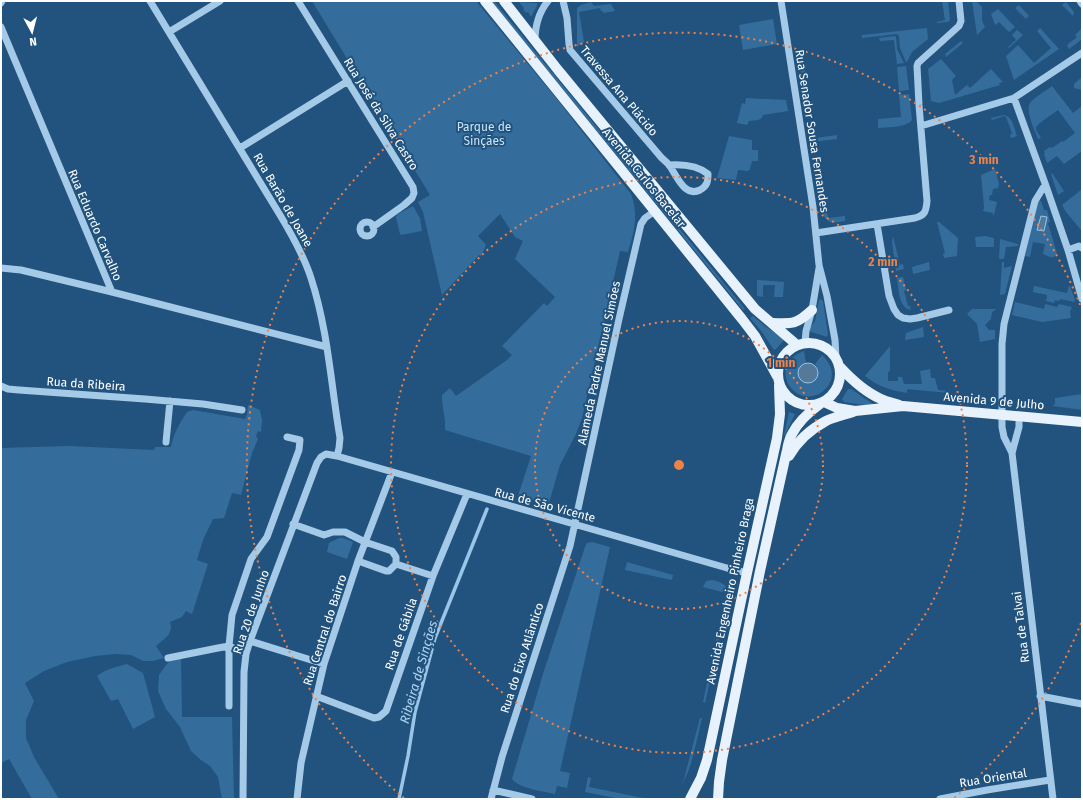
<svg xmlns="http://www.w3.org/2000/svg" width="1083" height="800" viewBox="0 0 1083 800" font-family="'Fira Sans',sans-serif">
<style>
.green{fill:#346d9c}
.water{fill:#557a99;stroke:#99c6e8}
.lines{fill:none;stroke-linecap:round;stroke-linejoin:round}
.stream{stroke:#99c6e8;stroke-width:3.5}
.minor{stroke:#a5cae7;stroke-width:7}
.major{stroke:#e7f2fd;stroke-width:10}
.ring{fill:none;stroke:#ee8249;stroke-width:2;stroke-dasharray:2 4}
.labels{text-anchor:middle;stroke-width:4;stroke-linejoin:round;paint-order:stroke}
.street-label{font-size:12px;fill:#fff;stroke:#21537e}
.park-label{font-size:12px;fill:#c9e2f5;stroke:#21537e}
.water-label{font-size:13px;font-style:italic;fill:#b0d3ef;stroke:#21537e}
.centre{fill:#ee8249;stroke:#21537e;stroke-width:2}
.ring-label{font-size:12px;text-anchor:middle;font-weight:bold;fill:#ee8249;stroke:#21537e;stroke-width:4;stroke-linejoin:round;paint-order:stroke}
</style>
<rect width="100%" height="100%" fill="#21537e"/>
<!-- green -->
<path class="green" d="M312,1h164l80,97 75,96c8,21 3,38 -3,58l-8,-1 -38,167 -6,16 -16,31 -11,38 -31,-7 13,-40 -86,-26v-8l-3,-22v-5l8,-7 6,8 51,-36 5,-5 -10,-9 42,-43 3,3 8,-9 -40,-38 8,-18 -8,-4 -15,-23 -22,22 8,9 -5,11 -2,-1 -37,40 -19,-83 -5,-10 12,-7z
M491,1h3l251,308 -2,1z
M942,1h6l2,19 -2,2 -11,1v-1l8,-2z
M972,1h6l-1,1 5,5v14l3,6 -8,8z
M519,2l18,1v3l-6,11 -3,-5 -2,1 -3,-4 1,-1z
M591,2l3,4 17,-2 4,7 -12,2v-2h-2l-1,-3 -21,4 5,30 -7,5v-39l4,-3z
M1066,2l8,10 -1,4 -11,-11z
M1019,5l10,11 -3,3 -11,-11z
M998,9l17,18 -6,5 -10,-10 -4,3 -4,-11z
M773,19l4,25 -34,6 -4,-25z
M927,28l1,11 -16,13 -5,10h-1l-6,-14 -1,-12 -2,-2 -35,4v-3z
M1040,28l19,21 -45,31 -8,-24 12,-11 16,18 17,-15 -14,-17z
M1082,28v11l-13,10 -2,-4 10,-8 -2,-2z
M1017,30l6,5 -14,13 -1,-1 8,-7 -4,-5z
M895,36l1,1 1,12 7,14 -7,1 -3,-24 -14,1 -1,-3z
M961,41l2,2 -17,14 -1,-3z
M802,52l5,33 -4,1 -5,-33z
M941,59l15,17 -4,4 3,15 12,-10 3,3 21,-19 12,13 -4,1 1,2 -61,18 -8,-2 -3,-32z
M906,66l3,24 -10,1 -2,-24z
M1082,77v13l-8,-2v-4z
M1052,86l21,27 9,-7v45l-18,13 -7,-8 -10,7 -3,-9 1,-1 -1,-2 6,-4 2,1 10,-7 1,1 12,-9 -17,-23 -17,12 -5,5v3l5,8 -3,1c-3,-8 -13,-28 -8,-36 4,-6 16,-12 22,-17z
M909,94l3,26c-6,8 -25,7 -34,8v-9l23,-2 -2,-22z
M746,98l40,2 2,11 -25,4 -1,3 -4,2 -9,1 -2,4 -10,-2 5,-20 3,1z
M1004,115c9,2 10,13 13,21l-6,2 -1,-3 2,-2 -6,-16 -2,-1 -12,4 -1,-2z
M814,125l2,13 21,-3v4l-26,3 -2,-16z
M729,136l23,4v10h6v11h-6l-2,8 -2,2 -10,-1 -2,10 -19,-2z
M995,169l4,15 -1,4 -5,1 -1,6h-2l-1,5 8,2 -3,13h-1v-2l-10,-2 1,-3 -1,-13 -2,-20z
M1052,173l12,18 -6,4 -7,-21z
M1081,190h1v39l-1,1 -15,-18 -4,-7z
M1039,201h2l3,9h3l3,12 -2,1 9,31 -3,3h-4l-7,-3 2,-10 -12,-2 -3,15 -5,-1 12,-53z
M413,206l7,12 2,13 -21,4 -1,-1 -4,-17 2,-3z
M822,211h5l1,7 17,-2v5c-12,2 -19,4 -23,-10z
M937,222h2l19,16 -1,18 -13,2 -1,-4 2,-1z
M893,236l7,29 3,-1 1,5 -8,2 -4,-29z
M985,236l9,2v9h-18l-1,-10z
M1000,239l18,5v2l-12,1 -2,12h-5z
M929,262l1,8 -17,4 -1,-7z
M1002,262h2v6l8,-2 -7,28 -5,1z
M903,277l3,13 -2,1 4,15h2l1,4c-13,-2 -12,-22 -14,-32z
M757,280l27,2 -1,15h-9l1,-12h-12v12l-6,-1z
M1034,286l33,7 2,-7h1l5,14 -1,2 -14,-3 -1,2 -4,-1 -1,3 -8,-2 1,-6 -14,-3z
M821,299l2,2 5,34 -2,2c-5,-3 -15,-4 -18,-7l7,-9 4,-21z
M1015,302l29,7 1,-5 12,3 2,-3 13,3 -2,5 1,6 -29,4 -30,-7z
M972,309h25l-5,3 -1,7 -6,6 4,5h6v9l-15,3 -3,-18 -10,-10z
M753,316l13,11 17,10 1,3 -8,9 -2,1 -12,-18 -12,-14z
M923,327l1,10 -19,3 1,-7z
M890,346v25l-2,1v9h10v-4h4l2,7h18l-2,-13 10,-2 1,9h4l3,12 11,1v2l-42,-4v4c-17,-3 -28,-6 -42,-17z
M804,351l2,12 -7,5 20,3 -4,-7 7,-9c7,7 12,15 9,25 -2,6 -7,11 -12,14 -28,13 -51,-30 -15,-43z
M848,389h3l22,15 -1,2 -28,-4 -2,-3z
M1082,394v16l-29,-4v-1l2,-1v-6z
M248,405l12,5 2,10 -1,12 -3,-1 -2,5 2,3 -6,14 -11,42 -9,-2 -8,25 -11,1 -10,21 -6,20 11,4 -16,50 -6,-3 -4,6 -12,5c4,13 -6,16 -14,24l8,12 -11,3h-10l-12,-6 -15,-1 -21,2 -28,6 -23,9 -19,12 9,18 -8,19v18l8,19 25,42h-27l-23,-40 -8,4v-315l67,-2 86,4 1,-3h16c2,-12 9,-25 16,-35l6,-2 52,9 2,-4z
M789,412l6,2 -10,21h-1z
M339,538h4l10,4 -6,17 -20,-7 2,-9z
M592,542l18,5 -50,224 10,2 -3,15 -10,-2 -2,8c-12,-3 -35,-5 -43,-15l31,-105 42,-127 2,-4z
M627,562l46,13 -1,5 -47,-10z
M712,580c10,2 15,4 17,15l-24,108 -2,-1 23,-109 -23,-6 3,-6z
M181,657l1,60h50l2,82h-12l-4,-22 -8,-11 -9,-6 -10,-9 -11,-24 -14,-18 -8,-18 1,-16 7,-10 4,-4z
M127,664l16,9 12,44 -22,12 -15,-30 -7,2 -14,-25c9,-7 19,-9 30,-12z
M700,718h2c-6,23 -9,48 -21,68l3,-7z
M588,777l3,1 -2,9 59,12h-28l-35,-7z"/>
<!-- water -->
<path class="water" d="M1041,216l6,1 -3,14 -7,-1z
M798 373a10 10 0 1 1 20 0a10 10 0 1 1-20 0Z"/>
<g class="lines">
<!-- stream -->
<path class="stream" d="M399,799l9,-43 7,-44 20,-74 52,-129"/>
<!-- minor -->
<path class="minor" d="M150,1l130,214c12,20 24,41 31,63 17,52 20,107 29,160l-1,10 -2,8
M298,1l115,186 1,6 -2,5 -8,7 -31,22
M563,1l4,17 2,26 1,6 90,106c2,3 6,5 9,9 7,9 15,33 31,25 7,-4 8,-8 8,-16 -11,-9 -25,-10 -39,-9
M781,1l32,206 6,58 8,31 8,44 1,18
M1080,1l2,3
M1,3l1,-2
M1,27l111,265
M169,32l51,-31
M535,41c0,-15 4,-29 13,-40
M1014,98l32,88 22,64 14,49
M921,126l93,-28 68,-45
M240,148l108,-67
M1046,186l-3,2 -8,13 -31,123 -2,20v83l2,10 8,16 41,346
M360 229a7 7 0 1 1 14 0a7 7 0 1 1-14 0Z
M877,224l12,72 5,13 4,6 5,3 7,1 7,-1 32,-8
M816,233l99,-15c10,-3 11,-6 12,-17l-8,-96 -2,-39 1,-3 41,-37 2,-5 -2,-20
M1068,250l11,-4 3,2
M1,268l20,2 91,22 215,55
M805,343l1,-12 6,-21 7,-42
M1,386l7,3 11,1 126,9 58,5 39,6
M166,442l4,-41
M1012,453l7,-26v-10
M293,524l31,11 9,-3h12l20,10 27,9 4,6v7l-7,7h-3l-28,-10
M396,564l37,12
M250,641l74,23
M168,658l50,-10 11,-2 17,8
M316,696l58,22 5,-1 7,-6 47,-135 34,-82
M1040,696l42,8
M229,706v-60l3,-31 19,-56 16,-22 32,-87 1,-10 -13,-3
M493,790l39,9
M243,799l1,-127 2,-18 4,-13 67,-178 4,-6 5,-3 11,2c130,38 260,74 390,112l20,5
M297,799l4,-36 23,-99 34,-103 34,-89
M491,799l11,-42 68,-211 49,-227 22,-95 4,-6 10,-7
M940,799l47,-9 63,-10"/>
<!-- major -->
<path class="major" d="M485,1l257,318 13,17 22,40
M504,1l54,69 197,239 42,36
M773,323c20,1 24,1 39,-13
M778 374a31 31 0 1 1 62 0a31 31 0 1 1-62 0Z
M840,367c12,13 25,25 41,32 6,3 13,4 18,6
M824,402l13,6 18,3 48,-5 179,16
M789,456c8,-14 22,-27 37,-35 8,-4 18,-6 27,-9
M690,799l11,-21 6,-18 40,-187 30,-135 3,-24 -1,-29
M718,799l1,-17 3,-22 38,-189 27,-121c1,-5 2,-11 5,-16 6,-12 17,-22 28,-30"/>
</g>
<!-- distance rings -->
<g class="ring">
<circle cx="679" cy="465" r="144"/>
<circle cx="679" cy="465" r="288"/>
<path d="M1081 623A432 432 0 0 1 954 798M404 798A432 432 0 1 1 1081 307"/>
</g>
<g class="labels">
<!-- street labels -->
<g class="street-label">
<text transform="translate(619 91) rotate(50)" y="4">Travessa Ana Plácido</text>
<text transform="translate(381 114) rotate(58)" y="4">Rua José da Silva Castro</text>
<text transform="translate(812 131) rotate(81)" y="4">Rua Senador Sousa Fernandes</text>
<text transform="translate(644 178) rotate(51)" y="4">Avenida Carlos Bacelar</text>
<text transform="translate(283 200) rotate(60)" y="4">Rua Barão de Joane</text>
<text transform="translate(95 225) rotate(67)" y="4">Rua Eduardo Carvalho</text>
<text transform="translate(599 363) rotate(-78)" y="4">Alameda Padre Manuel Simões</text>
<text transform="translate(86 384) rotate(4)" y="4">Rua da Ribeira</text>
<text transform="translate(994 401) rotate(5)" y="4">Avenida 9 de Julho</text>
<text transform="translate(545 505) rotate(15)" y="4">Rua de São Vicente</text>
<text transform="translate(730 591) rotate(-78)" y="4">Avenida Engenheiro Pinheiro Braga</text>
<text transform="translate(251 612) rotate(-71)" y="4">Rua 20 de Junho</text>
<text transform="translate(1021 627) rotate(-97)" y="4">Rua de Talvai</text>
<text transform="translate(325 630) rotate(-72)" y="4">Rua Central do Bairro</text>
<text transform="translate(401 634) rotate(-71)" y="4">Rua de Gábila</text>
<text transform="translate(522 658) rotate(-72)" y="4">Rua do Eixo Atlântico</text>
<text transform="translate(993 778) rotate(-9)" y="4">Rua Oriental</text>
</g>
<!-- park labels -->
<g class="park-label">
<text x="484" y="131">Parque de<tspan x="484" dy="14">Sinçães</tspan></text>
</g>
<!-- water labels -->
<g class="water-label">
<text transform="translate(418 672) rotate(-74)" y="5">Ribeira de Sinçães</text>
</g>
</g>
<circle cx="679" cy="465" r="6" class="centre"/>
<g class="ring-label">
<text x="984" y="164">3 min</text>
<text x="883" y="266">2 min</text>
<text x="781" y="367">1 min</text>
</g>
<!-- border -->
<rect width="1083" height="800" fill="none" stroke="#ffffff" stroke-width="4"/>
<!-- north arrow -->
<g transform="translate(32 32) rotate(173)" stroke="#21537e" stroke-width="3" paint-order="stroke">
<path d="M0-3L7 15L0 10L-7 15Z" fill="#ffffff"/>
<text y="-6" font-size="11" font-weight="bold" text-anchor="middle" fill="#ffffff">N</text>
</g>
</svg>
